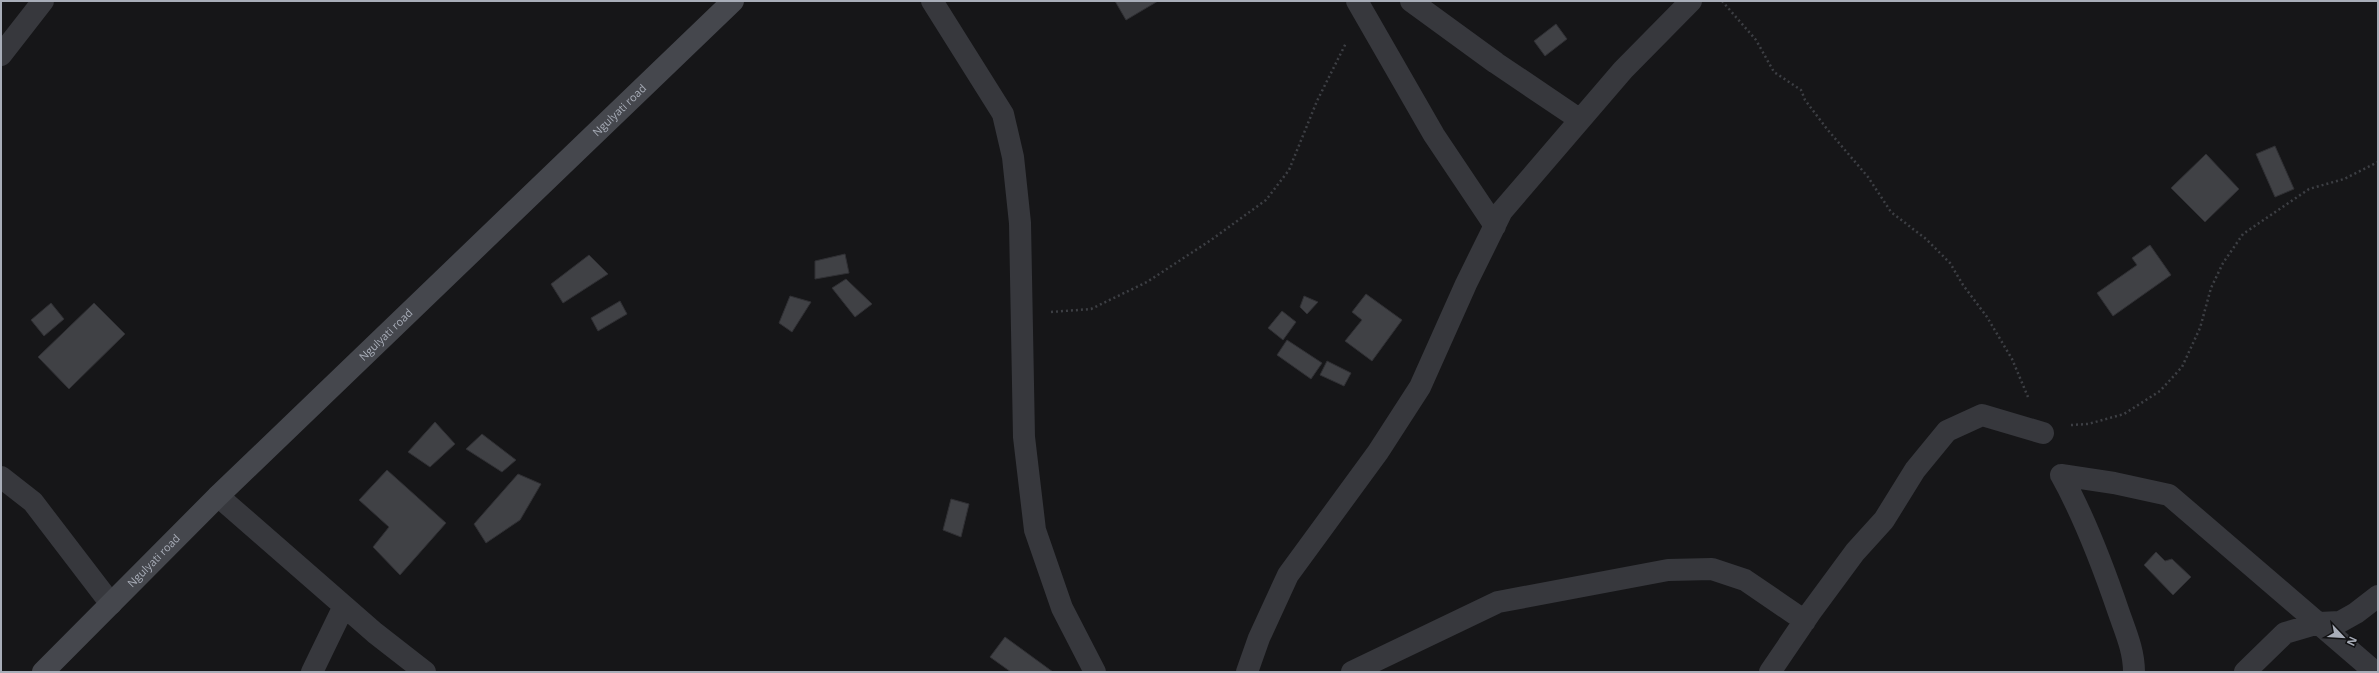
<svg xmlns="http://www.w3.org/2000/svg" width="2379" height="673" viewBox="0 0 2379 673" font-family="'Open Sans',sans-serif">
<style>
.building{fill:#404145;stroke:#303034}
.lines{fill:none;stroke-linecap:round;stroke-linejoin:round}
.path{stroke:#3d3f44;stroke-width:2.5;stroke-dasharray:2 3;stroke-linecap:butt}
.minor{stroke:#37383d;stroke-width:22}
.secondary{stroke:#45474d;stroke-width:22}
.labels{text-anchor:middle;stroke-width:3;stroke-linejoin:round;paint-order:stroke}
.street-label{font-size:11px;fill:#a8adb8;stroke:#111113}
</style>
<rect width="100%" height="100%" fill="#161618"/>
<!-- building -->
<path class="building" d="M1115,1h43l-32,19z
M1556,24l11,15 -22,17 -11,-15z
M2275,146l19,43 -19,8 -19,-43z
M2206,154l33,35 -34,33 -34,-34z
M2150,245l21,30 -58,41 -16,-23 40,-28 -5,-7z
M845,254l4,19 -34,6v-18z
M589,255l19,19 -45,29 -12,-19z
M846,279l26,25 -17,13 -23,-29z
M1366,294l36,26 -30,41 -27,-20 17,-21 -10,-8z
M790,296l21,6 -19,30 -13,-9z
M1304,296l14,6 -11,12 -7,-7z
M620,301l7,13 -29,17 -7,-13z
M51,303l13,16 -20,17 -13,-16z
M94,303l31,31 -56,55 -31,-32z
M1282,311l14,11 -13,18 -15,-12z
M1287,340l35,23 -11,16 -34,-24z
M1327,361l24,12 -7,13 -24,-11z
M435,422l20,22 -25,23 -22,-15z
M482,434l34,26 -14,12 -36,-23z
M387,470l59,53 -46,52 -27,-28 16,-20 -30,-27z
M518,474l23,10 -21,36 -34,23 -12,-19z
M951,499l18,5 -8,33 -18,-7z
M2156,552l9,9 7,-2 19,18 -18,18 -29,-30z
M1005,637l48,35h-42l-21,-15z"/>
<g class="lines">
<!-- path -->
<path class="path" d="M1722,1l34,39 18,32 27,18 4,10 22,29 41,48 23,35 35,27 24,24 13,22 24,32 25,42 16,38
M1051,312l40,-3 56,-27 64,-42 55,-40 23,-30 28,-69 29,-58
M2071,425l17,-1 36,-10 36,-23 22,-24 18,-39 11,-40 12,-25 20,-29 66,-45 35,-10 34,-17"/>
<!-- minor -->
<path class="minor" d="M932,1l71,113 10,43 7,66 4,214 11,93 27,78 33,64
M1357,1l77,134 61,91
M1411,1l85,62 83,56
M1,55l42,-54
M2061,475l53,8 55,12 206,177
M2061,475c24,43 42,91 58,138 7,20 15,38 15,59
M1,477l32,25 78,102
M218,496l157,137 50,39
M312,672l32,-66
M1247,672l12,-34 29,-63 90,-123 42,-65 46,-103 36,-73 121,-141 68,-69
M1352,672l146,-70 170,-32 44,-1 33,11 60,41
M1770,672l40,-59 45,-61 29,-32 31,-50 32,-39 35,-16 61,18
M2245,672l40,-39 34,-10 21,-1 16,-9 22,-17"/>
<!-- secondary -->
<path class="secondary" id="s1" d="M43,672l175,-176 515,-495"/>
</g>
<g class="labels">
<!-- street labels -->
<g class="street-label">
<text dy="4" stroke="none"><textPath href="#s1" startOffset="805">Ngulyati road</textPath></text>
<text dy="4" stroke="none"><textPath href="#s1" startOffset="481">Ngulyati road</textPath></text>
<text dy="4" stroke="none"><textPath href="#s1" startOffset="157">Ngulyati road</textPath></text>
</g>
</g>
<!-- border -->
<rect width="2379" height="673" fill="none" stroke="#a8adb8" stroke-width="4"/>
<!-- north arrow -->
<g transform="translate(2343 637) rotate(115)" stroke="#111113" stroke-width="3" paint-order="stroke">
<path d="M0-3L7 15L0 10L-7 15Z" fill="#a8adb8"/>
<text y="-6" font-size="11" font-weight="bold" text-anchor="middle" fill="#a8adb8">N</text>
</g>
</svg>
